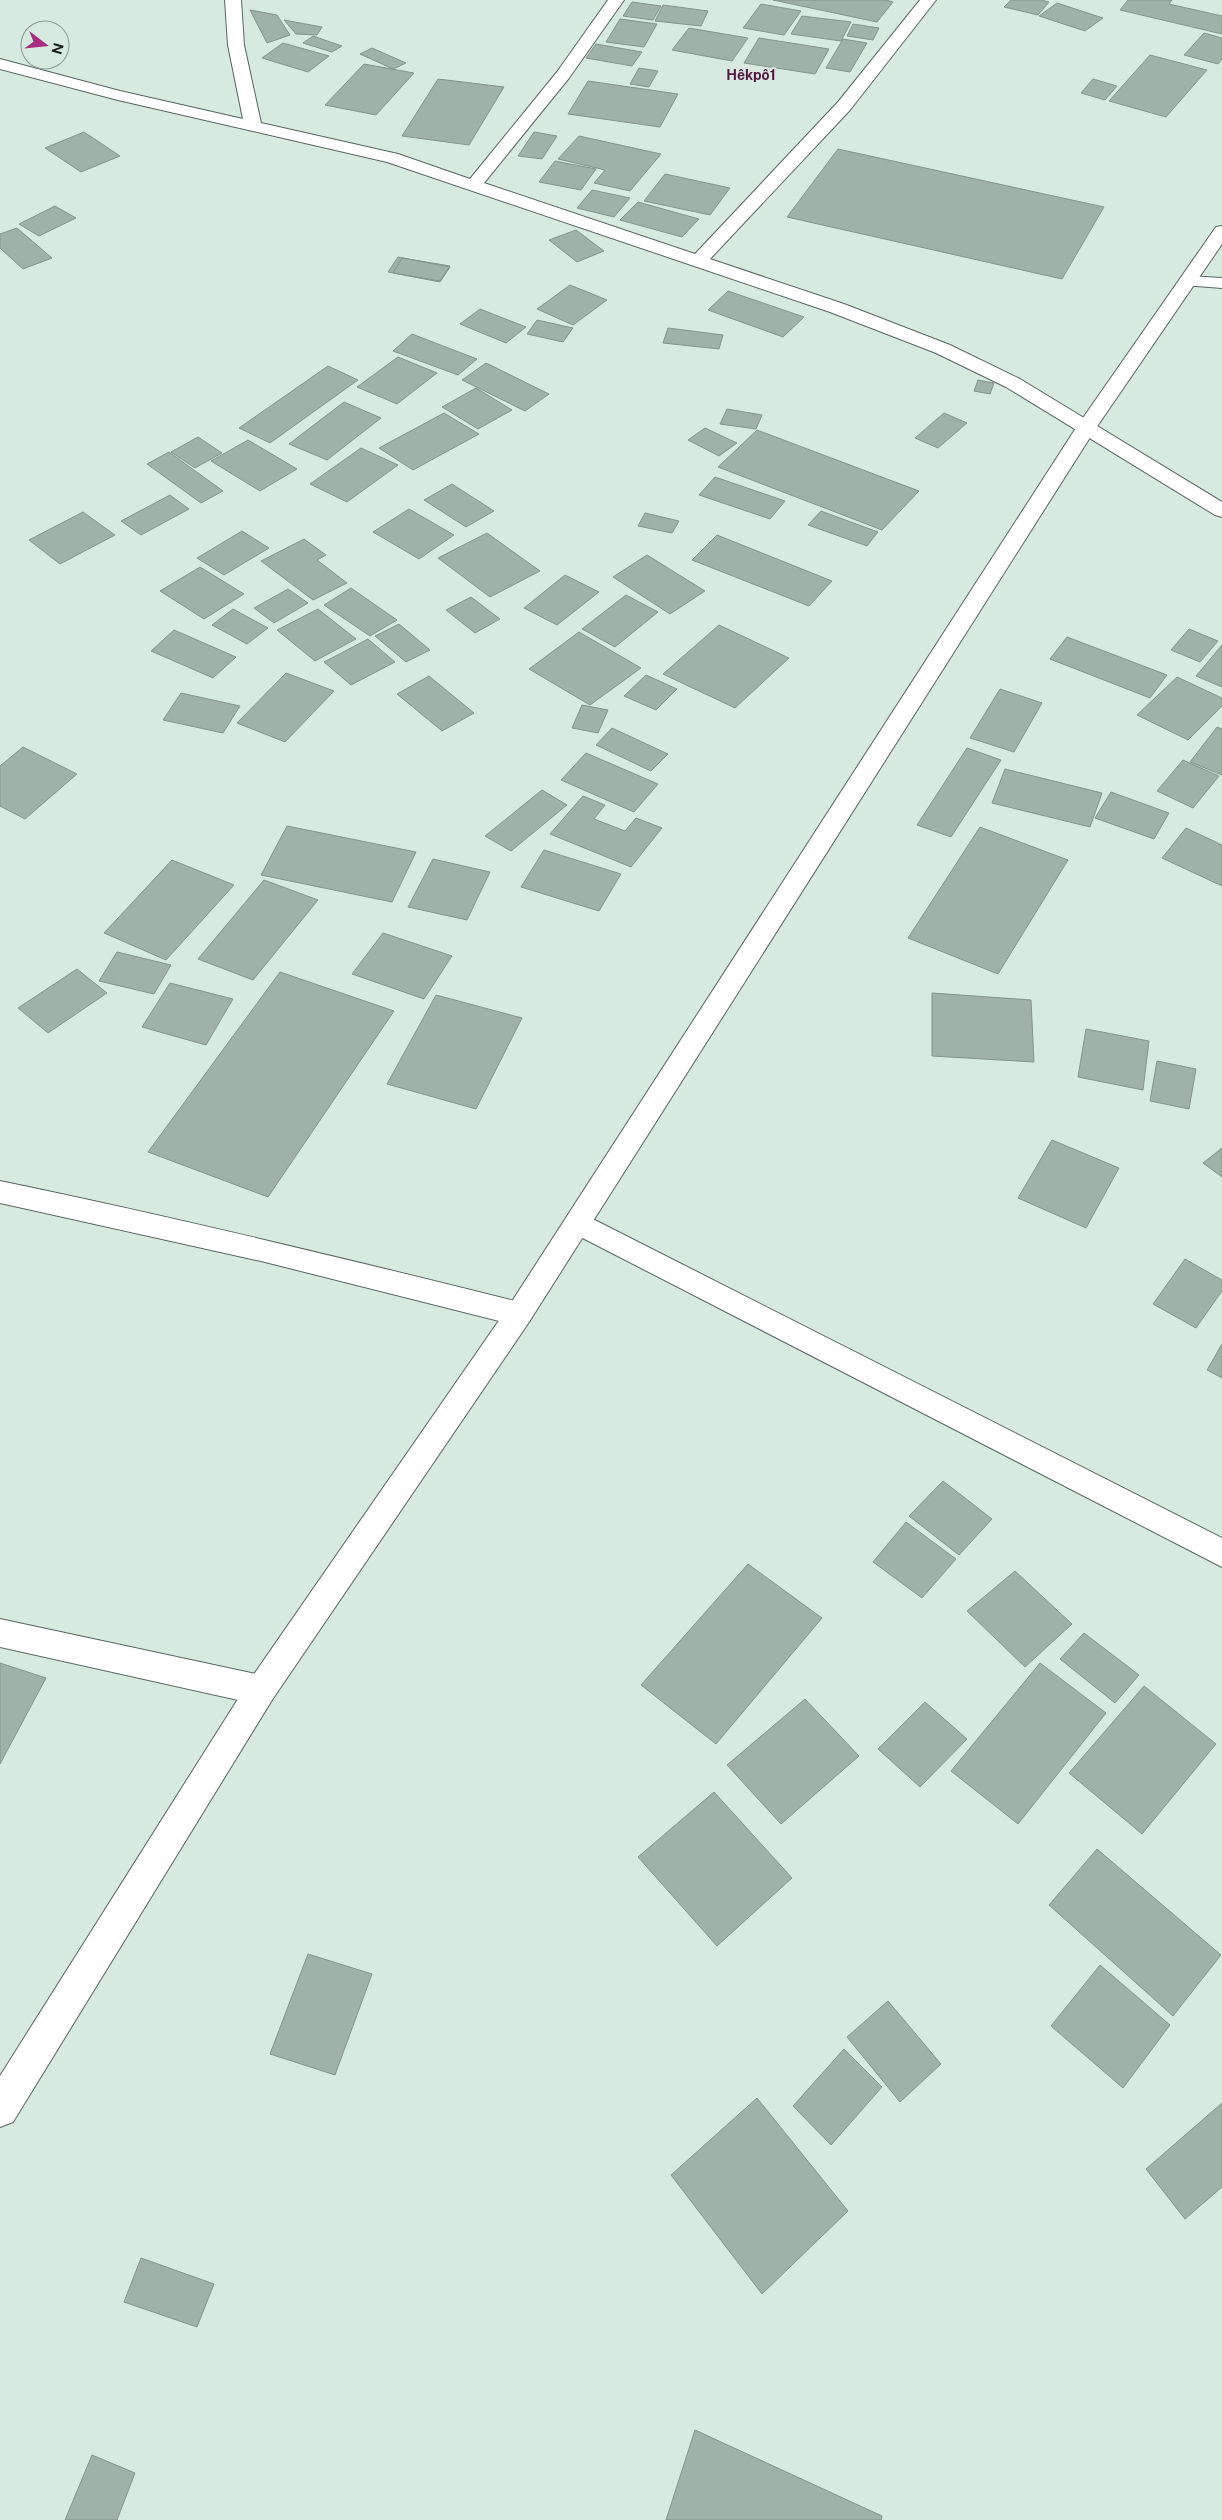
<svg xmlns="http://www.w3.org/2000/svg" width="1222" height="2520" viewBox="0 0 1222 2520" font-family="'Public Sans',sans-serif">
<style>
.building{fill:#a0b1a8;stroke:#83948b}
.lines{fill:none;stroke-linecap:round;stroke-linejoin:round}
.minor-casing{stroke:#56665e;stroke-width:2}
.tertiary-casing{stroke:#56665e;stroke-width:2}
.minor{fill:#fff;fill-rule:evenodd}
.tertiary{fill:#fff;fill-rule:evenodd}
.labels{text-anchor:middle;stroke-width:4;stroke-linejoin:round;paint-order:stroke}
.far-quarter-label{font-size:14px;font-weight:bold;fill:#551940;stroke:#d7eae0}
</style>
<rect width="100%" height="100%" fill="#d7eae0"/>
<!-- building -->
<path class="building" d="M773,0h113l7,2 -16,20z
M1011,0h30l8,2 -11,13 -34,-8z
M1128,0h44l-3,4 53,12v18l-102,-24z
M632,2l29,4 -8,14 -30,-4z
M1057,3l46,15 -18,13 -46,-15z
M761,4l40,7 -17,24 -41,-7z
M663,5l45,6 -7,15 -46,-5z
M250,10l27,5 13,20 -23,8z
M802,16l49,6 -10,19 -50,-7z
M620,19l37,5 -13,23 -38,-5z
M284,20l38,7 -5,8 -21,-1z
M853,24l26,4 -6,12 -26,-4z
M689,28l59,10 -16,23 -60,-11z
M1204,33l18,5v21l-4,5 -34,-9z
M313,36l29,10 -10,6 -29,-9z
M759,38l70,11 -14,25 -71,-11z
M843,39l24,4 -17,29 -24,-4z
M283,43l46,13 -21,16 -46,-14z
M596,44l46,8 -10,14 -46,-8z
M372,48l34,15 -13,6 -33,-15z
M1150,55l57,15 -41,47 -57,-16z
M364,64l50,9 -38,42 -51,-10z
M639,68l19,3 -9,16 -19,-3z
M438,79l66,8 -35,58 -67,-9z
M1093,79l24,7 -12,14 -24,-7z
M588,81l90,13 -18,33 -92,-13z
M84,132l36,24 -39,16 -36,-24z
M534,132l23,4 -15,23 -24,-3z
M579,136l82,18 -31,37 -36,-8 11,-13 -47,-11z
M838,149l266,58 -42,72 -275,-62z
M555,161l41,8 -15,21 -42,-8z
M665,174l65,14 -20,27 -66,-14z
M592,190l38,8 -16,19 -37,-9z
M638,202l61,17 -17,18 -62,-17z
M55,206l21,12 -37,18 -20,-12z
M17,228l35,30 -29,11 -23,-21v-14z
M576,230l28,21 -27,11 -28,-22z
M398,257l52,10 -10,15 -52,-10z
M402,258l48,8 -10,15 -47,-8z
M570,285l37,15 -34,25 -36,-16z
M728,291l76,26 -21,20 -75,-27z
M480,309l46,18 -20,16 -46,-19z
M537,320l36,8 -10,14 -36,-8z
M668,328l55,7 -4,14 -56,-6z
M412,334l65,25 -19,16 -65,-24z
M398,357l39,16 -40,31 -40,-17z
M486,363l63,31 -24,17 -63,-31z
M328,366l30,14 -88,63 -31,-15z
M978,380l16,3 -4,11 -16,-3z
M476,388l36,22 -34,19 -36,-22z
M344,402l37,16 -54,42 -38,-16z
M727,409l35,6 -6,14 -36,-5z
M444,413l35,21 -66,36 -34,-22z
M944,413l23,10 -29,25 -23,-10z
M705,428l32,15 -18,13 -31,-16z
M757,430l162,61 -37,39 -164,-63z
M198,437l24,16 -27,15 -24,-16z
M248,440l49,29 -37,22 -49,-30z
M361,448l37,17 -51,37 -37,-18z
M169,452l54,39 -22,12 -54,-39z
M715,477l70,24 -15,18 -71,-24z
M452,484l42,27 -28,16 -42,-27z
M170,495l19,14 -48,26 -20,-14z
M409,509l45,26 -35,24 -46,-27z
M821,511l57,21 -11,14 -59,-21z
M83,512l32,23 -55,29 -31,-24z
M645,513l34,8 -7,12 -34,-7z
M242,531l27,17 -45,27 -27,-17z
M487,533l53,38 -50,26 -52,-39z
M717,535l115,46 -23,25 -117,-46z
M304,539l22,16 -9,5 30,23 -34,17 -52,-39z
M647,555l58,36 -35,23 -57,-37z
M200,567l44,27 -40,25 -44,-28z
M565,575l34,17 -42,33 -33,-17z
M351,588l46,32 -27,16 -46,-31z
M288,589l20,14 -34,20 -20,-15z
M626,595l32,17 -43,35 -33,-18z
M471,597l29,22 -25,14 -29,-23z
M233,609l35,19 -21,16 -35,-19z
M318,609l38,30 -41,22 -38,-31z
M399,624l31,26 -24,12 -31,-26z
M719,625l70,33 -54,50 -72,-34z
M1189,629l29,12 -18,21 -29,-12z
M174,630l62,27 -23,21 -62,-27z
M579,632l62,36 -51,37 -61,-36z
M1067,637l100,38 -17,23 -100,-39z
M368,639l27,23 -44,23 -27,-23z
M1222,645v42l-26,-11z
M286,673l48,18 -49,51 -48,-19z
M646,675l31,14 -21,21 -32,-14z
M429,676l45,37 -32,18 -45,-37z
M1177,677l45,21v8l-34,34 -51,-25z
M1000,689l42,14 -28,49 -44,-14z
M181,693l59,13 -17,27 -60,-13z
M582,705l26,5 -10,23 -26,-5z
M1217,727l5,2v46l-32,-13z
M612,728l56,26 -17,17 -55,-26z
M23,747l54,27 -52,45 -25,-13v-40z
M967,748l34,12 -50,77 -34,-12z
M586,753l72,31 -24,28 -73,-32z
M1183,760l36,16 -26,32 -36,-17z
M1005,769l97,24 -12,34 -98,-24z
M542,790l25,15 -56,46 -26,-15z
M1111,792l58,21 -15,26 -59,-21z
M583,796l22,9 -11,14 31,12 11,-13 26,10 -31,39 -81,-33z
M287,826l129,26 -24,50 -131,-27z
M980,827l88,33 -70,114 -90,-36z
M1186,828l36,17v41l-60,-28z
M544,850l77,24 -22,37 -78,-24z
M433,859l57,13 -23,48 -59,-13z
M172,860l62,25 -68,75 -62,-27z
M264,880l54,20 -65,80 -55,-21z
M383,933l69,23 -28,43 -72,-25z
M117,952l54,13 -17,29 -55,-13z
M77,969l30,24 -59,40 -30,-25z
M280,972l114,39 -126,186 -120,-45z
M170,983l63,16 -27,46 -64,-18z
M932,993l99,7 3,62 -102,-6z
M436,995l86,23 -46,91 -89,-25z
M1086,1029l63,12 -6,49 -65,-13z
M1157,1061l39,8 -7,40 -39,-8z
M1052,1140l67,28 -33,60 -68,-30z
M1222,1148v29l-19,-14z
M1185,1259l37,21v11l-26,37 -43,-24z
M1222,1344v34l-15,-8z
M943,1481l49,38 -33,36 -50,-39z
M906,1522l50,37 -34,39 -49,-36z
M748,1564l74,54 -106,126 -75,-59z
M1015,1571l57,53 -47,43 -58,-56z
M1084,1633l55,42 -24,28 -55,-44z
M0,1663l46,15 -46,86z
M1040,1663l66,50 -88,111 -67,-53z
M1144,1686l72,58 -74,90 -73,-61z
M805,1699l54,57 -78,68 -54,-59z
M925,1702l42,37 -47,48 -42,-38z
M714,1792l78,86 -75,68 -79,-89z
M1097,1849l124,106 -48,61 -124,-111z
M308,1954l64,20 -37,101 -65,-21z
M1100,1965l70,60 -47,63 -72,-62z
M888,2001l53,63 -41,38 -53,-65z
M844,2049l38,38 -51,58 -38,-39z
M757,2098l91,113 -86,83 -91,-119z
M1222,2103v84l-37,32 -39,-50z
M141,2258l73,26 -17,43 -73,-25z
M695,2430l187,86 -1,4h-215z
M92,2455l43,18 -18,47h-52z"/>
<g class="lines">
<defs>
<path id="minor" d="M225,0h16l3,45 17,78 137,31 72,25 87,-107 51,-72h16l-55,78 -85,105 211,71 143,-152 82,-102h16l-86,110 -140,149 134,45 106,41 70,34 202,123v15l-7,-2 -209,-128 -70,-34 -106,-41 -443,-150 -269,-62 -118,-31v-10l120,32 123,28 -15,-74z
M1189,276l33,2v10l-39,-3 -3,-4 3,-4z
M0,1181c174,36 347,78 519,121l10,4 4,8 -4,8 -10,4 -258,-65 -261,-58z
M579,1212l643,326v29l-653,-336 -4,-8 4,-8z
M0,1619l261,56 11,5 5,10 -5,10 -11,5 -261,-58z"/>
<path id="tertiary" d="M1222,226v18l-126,184 -567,894 -257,378 -259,422 -13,5v-51l250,-396 259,-374 567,-878 140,-201z"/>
</defs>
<!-- minor casing -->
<use href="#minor" class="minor-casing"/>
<!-- tertiary casing -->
<use href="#tertiary" class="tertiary-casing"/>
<!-- minor -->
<use href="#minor" class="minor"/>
<!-- tertiary -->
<use href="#tertiary" class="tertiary"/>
</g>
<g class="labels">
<!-- far-quarter labels -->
<g class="far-quarter-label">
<text x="751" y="80">Hêkpô1</text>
</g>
</g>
<!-- north arrow -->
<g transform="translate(45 45) rotate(106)"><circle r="24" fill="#d7eae0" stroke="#8b9992"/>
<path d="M0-4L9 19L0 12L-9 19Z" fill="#a72c80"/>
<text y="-8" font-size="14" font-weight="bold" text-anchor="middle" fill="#191f1c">N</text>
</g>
</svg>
